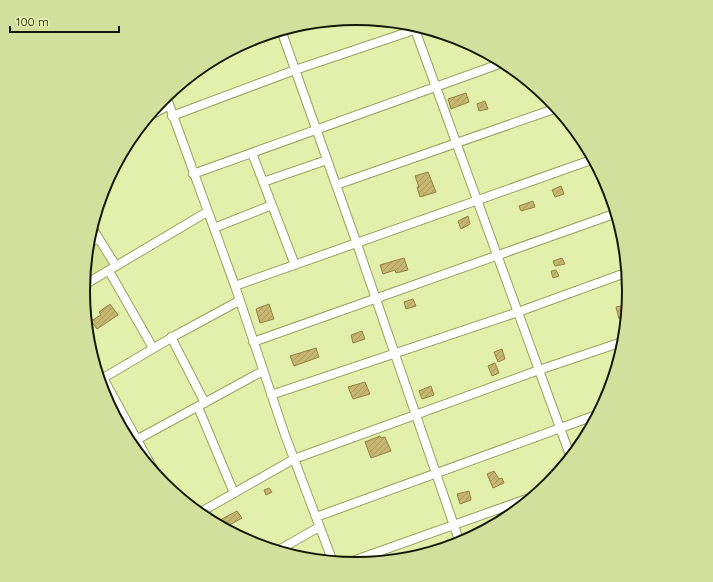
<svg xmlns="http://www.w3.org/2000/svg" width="713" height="582" viewBox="0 0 713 582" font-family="Quicksand,sans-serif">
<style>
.built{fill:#d8e699}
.building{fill:url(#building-hatch);stroke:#948440}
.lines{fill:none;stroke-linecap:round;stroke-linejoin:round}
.minor-casing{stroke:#97a260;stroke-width:10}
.minor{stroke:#fff;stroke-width:8}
.rim{fill:none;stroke:#151800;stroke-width:2}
</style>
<defs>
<pattern id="building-hatch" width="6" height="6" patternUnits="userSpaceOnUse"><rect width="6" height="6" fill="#c6b671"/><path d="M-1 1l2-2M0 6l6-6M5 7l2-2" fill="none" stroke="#a99c60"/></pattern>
</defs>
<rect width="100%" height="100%" fill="#e3f0ab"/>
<!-- built -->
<path class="built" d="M94,220l29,48 -39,24 5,-54z"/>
<!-- building -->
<path class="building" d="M466,93l3,9 -18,7 -3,-10z
M485,101l3,8 -9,2 -2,-7z
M428,172l8,20 -16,5 -3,-10h2l-4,-11z
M561,186l3,8 -9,3 -3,-7z
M533,201l2,6 -14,4 -2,-5z
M468,216l2,8 -9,5 -3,-8z
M404,258l4,12 -12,3 -1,-3 -12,4 -3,-9z
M562,258l3,6 -10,2 -2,-5z
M556,270l3,6 -6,2 -2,-7z
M413,299l3,7 -10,3 -2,-7z
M110,304l8,11 -21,14 -6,-8 10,-6 -2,-3z
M269,304l5,15 -14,4 -4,-14z
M626,305l1,11 -8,3 -3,-12z
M362,331l3,8 -12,4 -2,-8z
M316,348l3,9 -25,9 -4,-10z
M502,349l3,10 -7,3 -4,-10z
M495,363l4,10 -7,3 -4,-10z
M365,382l5,12 -17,5 -5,-12z
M431,386l3,9 -12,4 -3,-8z
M380,436l1,2 4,-1 6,14 -20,7 -6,-16z
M494,471l5,8 3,-1 2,5 -11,5 -6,-14z
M269,488l3,4 -6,3 -2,-5z
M469,491l2,9 -11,4 -3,-10z
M237,511l5,7 -18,10 -4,-8z"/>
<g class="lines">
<defs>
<path id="minor" d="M413,24l158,434
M281,30l76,214 103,299
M166,96l69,190 50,149 48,127
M149,116l20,-11
M172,116l123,-46 128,-43
M252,153l43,112
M193,174l312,-112
M263,182l64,-22
M336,185l221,-77
M92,228l24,38
M214,228l58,-23
M88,244l10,-6
M109,271l44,77
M84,285l123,-73
M235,286l359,-127
M171,337l34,66
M253,342l364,-129
M103,378l55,100
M100,380l76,-45 63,-34
M271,395l247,-83 110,-40
M198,407l36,86
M138,439l125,-68
M199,513l95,-54 245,-89 86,-29
M316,517l283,-103
M277,551l42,-24
M347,563l188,-67"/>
</defs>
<!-- minor casing -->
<use href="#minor" class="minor-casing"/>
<!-- minor -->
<use href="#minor" class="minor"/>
</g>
<!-- crop -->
<path d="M0 0H713V582H0ZM90 291a266 266 0 1 1 532 0a266 266 0 1 1-532 0Z" fill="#d3df9d" fill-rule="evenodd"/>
<path class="rim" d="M90 291a266 266 0 1 1 532 0a266 266 0 1 1-532 0Z"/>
<!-- scale -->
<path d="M10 26v6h109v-6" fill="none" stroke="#151800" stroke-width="2"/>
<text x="16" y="26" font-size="12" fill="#151800" stroke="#e3f0ab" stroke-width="3" paint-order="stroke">100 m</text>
</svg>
